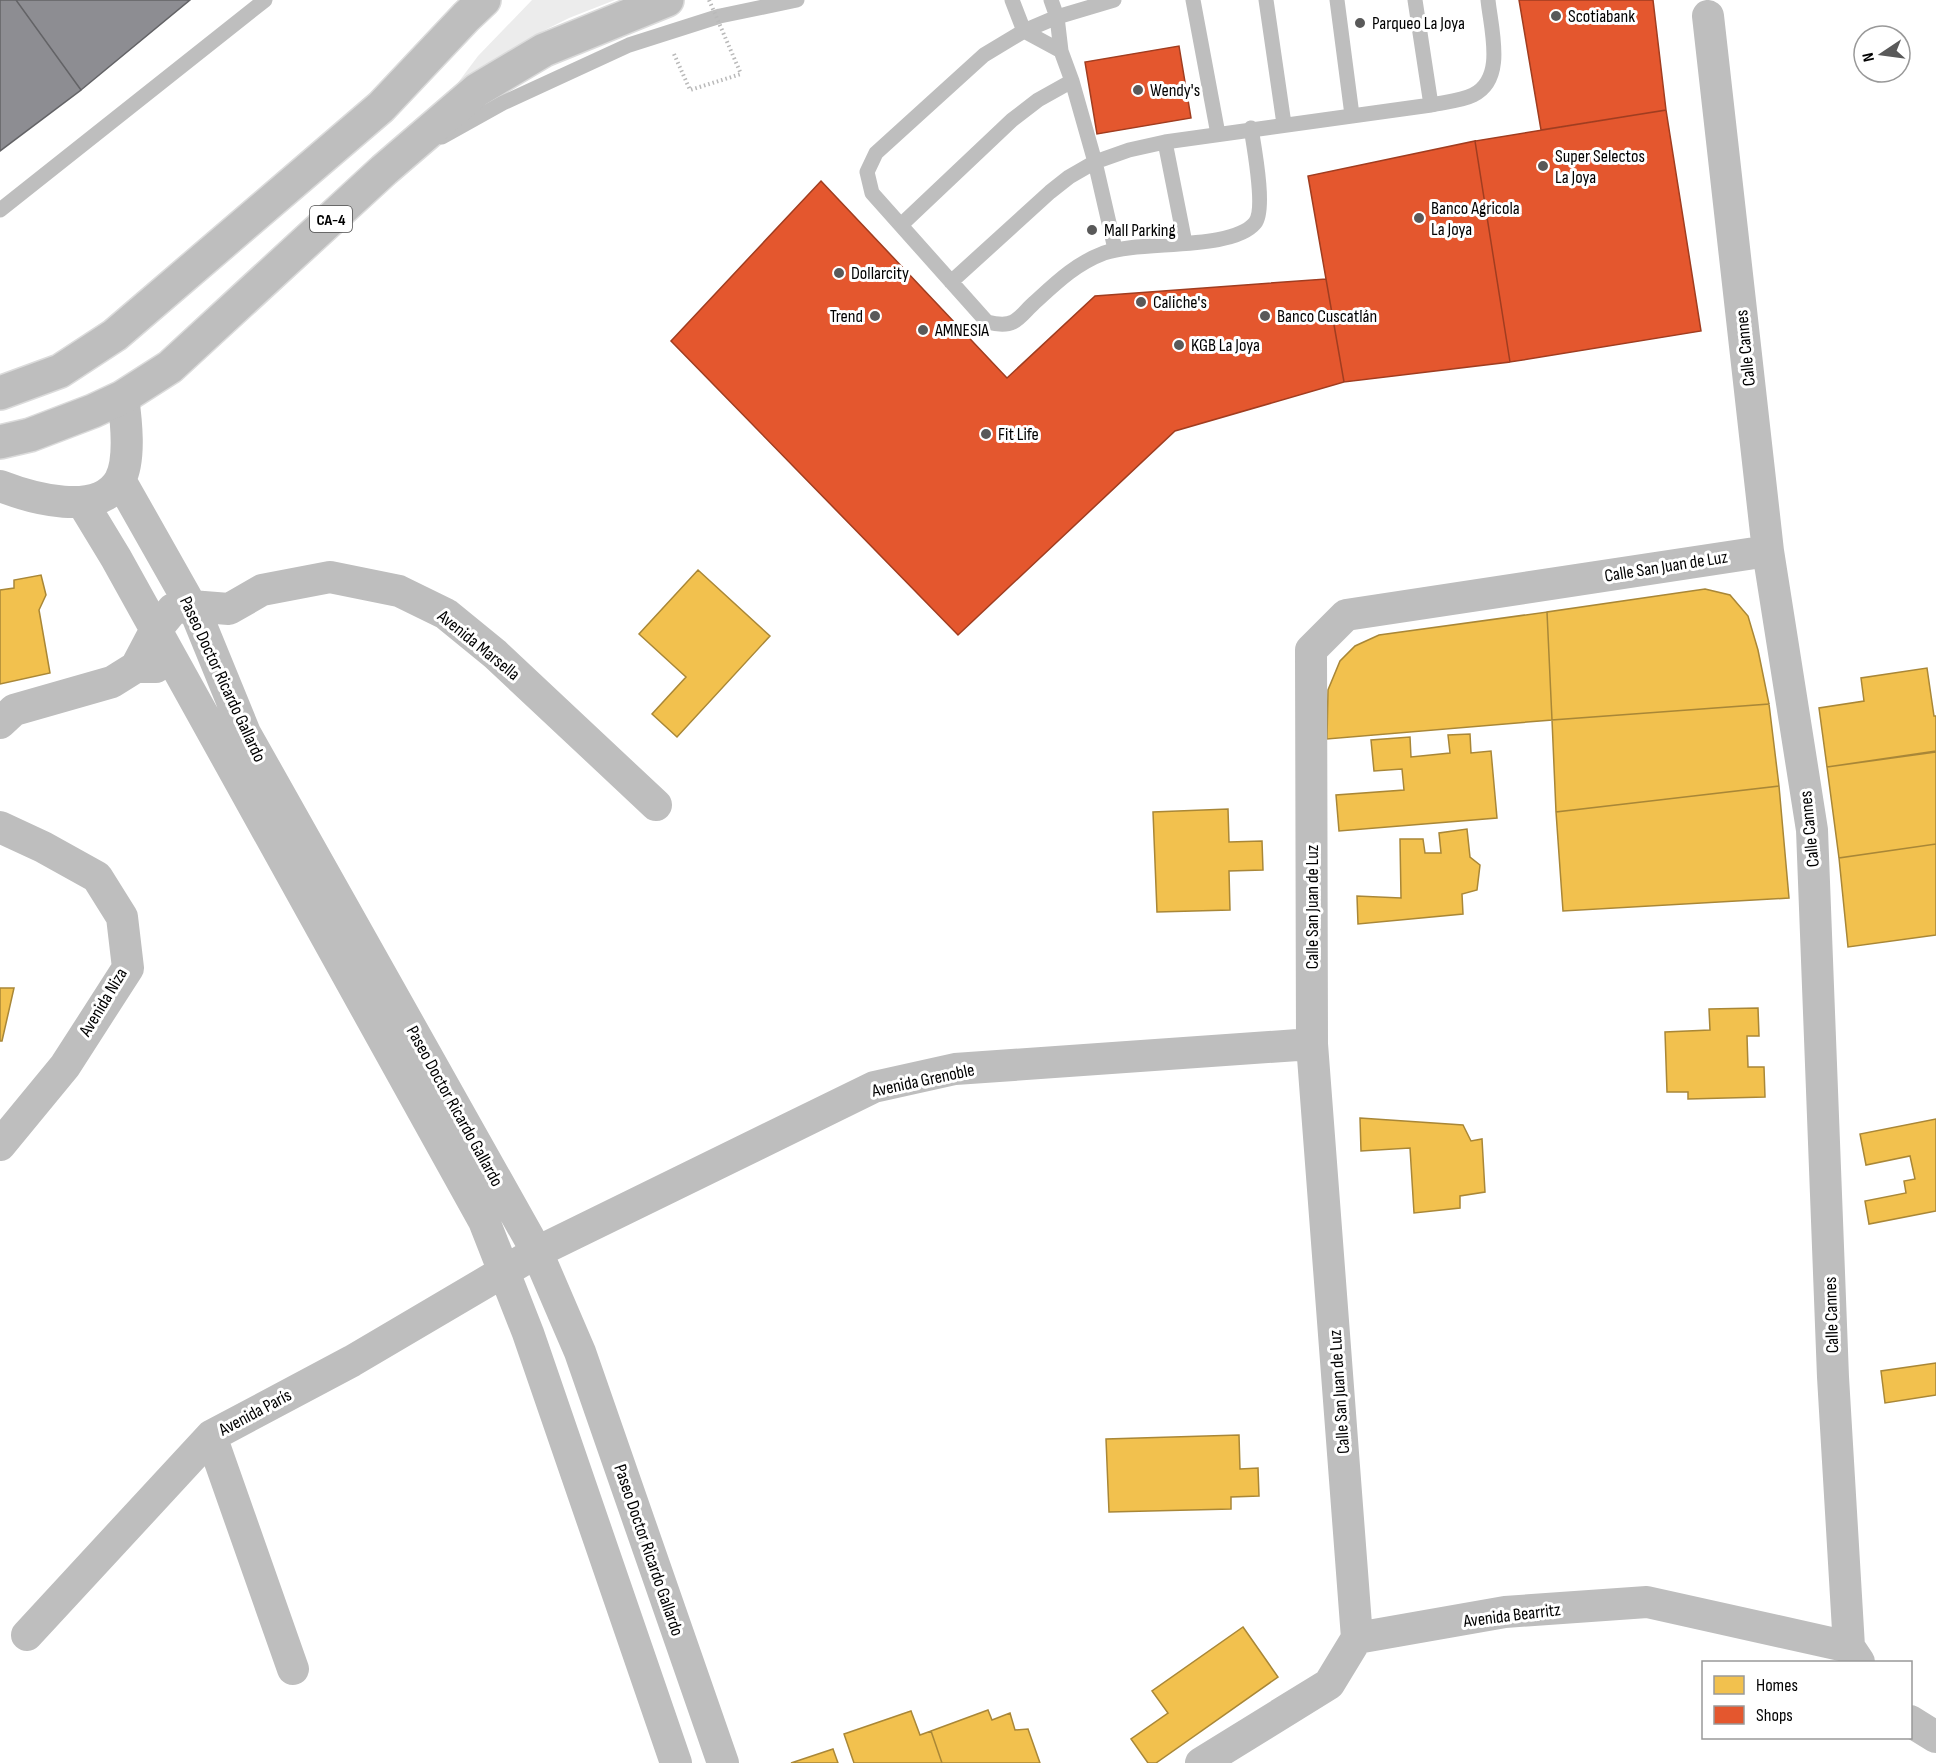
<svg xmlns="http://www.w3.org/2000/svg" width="1936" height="1763" viewBox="0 0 1936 1763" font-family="'Sofia Sans Condensed',sans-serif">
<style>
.green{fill:#ececec}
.homes{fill:#f2c14e;stroke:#a98737;stroke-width:1.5}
.shops{fill:#e4572e;stroke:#a03d20;stroke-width:1.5}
.industry{fill:#8d8d92;stroke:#636366;stroke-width:1.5}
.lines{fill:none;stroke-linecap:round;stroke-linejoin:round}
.trunk-casing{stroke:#dbdbdb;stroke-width:36}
.path{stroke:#b9b9b9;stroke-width:4;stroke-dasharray:1.5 3;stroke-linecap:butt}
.service{stroke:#bebebe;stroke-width:15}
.minor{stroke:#bebebe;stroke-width:32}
.trunk{stroke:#bebebe;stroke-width:33}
.path-bridge{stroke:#b9b9b9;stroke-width:4;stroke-dasharray:1.5 3;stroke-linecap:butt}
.poi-dot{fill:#595959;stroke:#fff;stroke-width:2}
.labels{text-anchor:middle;stroke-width:6;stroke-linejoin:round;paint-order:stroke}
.shield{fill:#fff;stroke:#4c4c4c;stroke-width:1.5}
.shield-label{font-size:16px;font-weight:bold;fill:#000}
.poi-label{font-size:18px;fill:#000;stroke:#fff;text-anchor:start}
.street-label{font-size:18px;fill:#000;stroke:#fff}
</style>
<rect width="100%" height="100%" fill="#fff"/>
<!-- green -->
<path class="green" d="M532,0h83l-46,18 -26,13 -86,53 21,-28z"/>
<!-- homes -->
<path class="homes" d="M698,570l72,66 -93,101 -25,-23 34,-37 -47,-43z
M41,575l5,20 -7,15 11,63 -50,11v-94l14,-2v-8z
M1705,589l25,6 18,21 10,34 11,54 -217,16 -5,-108z
M1547,612l5,108 -225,19 1,-49 12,-29 15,-15 24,-11z
M1927,668l7,48h2v35l-109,16 -8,-59 45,-7 -3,-23z
M1769,704l10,82 -223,26 -4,-92z
M1470,734l1,19 20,-2 6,67 -158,13 -3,-36 68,-5 -2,-21 -28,2 -3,-31 39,-3 1,20 39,-4 -2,-18z
M1936,752v92l-97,14 -12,-91z
M1779,786l10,112 -226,13 -7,-99z
M1228,809l1,33 33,-1 1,29 -34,1 1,39 -73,2 -4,-100z
M1467,829l3,28 10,8 -3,25 -15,4 1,20 -105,10 -1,-28 44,2 -1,-59h23l2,14h16l-2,-20z
M1936,844v91l-88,12 -9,-89z
M0,988h14l-12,53h-2z
M1758,1008l1,28h-12l1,31h16l1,30 -77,2v-7h-21l-2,-60 45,-2 -1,-21z
M1360,1118l103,7 8,16 11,-2 3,53 -25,4v12l-46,5 -4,-65 -49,3z
M1936,1119v92l-67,13 -4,-23 41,-8 -2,-12 11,-2 -5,-23 -44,9 -6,-31z
M1936,1363v32l-51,8 -4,-32z
M1239,1435l1,34 18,-1 1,28 -28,1v12l-122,3 -3,-73z
M1243,1627l35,50 -122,86h-8l-17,-24 37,-26 -16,-22z
M988,1710l4,10 18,-7 5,17 13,-1 12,34h-98l-11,-32z
M911,1711l9,24 11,-4 11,32h-88l-10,-29z
M833,1749l5,14h-47z"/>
<!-- shops -->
<path class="shops" d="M1519,0h134l13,110 -125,20z
M1179,46l12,72 -94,16 -12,-72z
M1666,110l35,221 -191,31 -35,-221z
M1475,141l35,221 -166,20 -36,-206z
M821,181l186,197 88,-82 231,-17 18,103 -169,49 -217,204 -287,-294z"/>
<!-- industry -->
<path class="industry" d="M0,0h16l65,90 -81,61z
M16,0h174l-109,90z"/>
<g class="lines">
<defs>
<path id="trunk" d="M0,393l60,-22 55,-36 266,-228 85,-90 18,-17
M0,442l30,-7 63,-24 30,-14 47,-30 214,-197 93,-80 67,-40 123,-50"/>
</defs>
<!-- trunk casing -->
<use href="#trunk" class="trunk-casing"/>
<!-- path -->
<path class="path" d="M674,54l16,36 51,-16"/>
<!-- service -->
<path class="service" d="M1012,0l12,31 37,20
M1051,0l6,17 4,34 11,30 23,81 20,87
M1114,0l-57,17 -33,14 -40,24 -108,98 -9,19 5,21 115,129c8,2 18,4 26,0 8,-4 14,-13 21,-19 22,-20 41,-39 70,-50 36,-13 128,-2 151,-30 11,-13 -1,-76 -4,-95
M1193,0l25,134
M1266,0l18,124
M1337,0l15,115
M1415,0l16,105
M442,137l61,-34 126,-58 91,-29 77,-16
M1165,142l20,101
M0,210l265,-210
M901,225l111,-105 26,-20 34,-19
M951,282l99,-90 19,-15 26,-15 34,-12 36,-8 266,-37c13,-3 30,-4 42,-10 33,-16 18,-65 15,-95"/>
<!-- minor -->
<path class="minor" d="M1708,16l60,535 44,279 21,547 16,270
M120,480l78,138 47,115 292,519 43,100 143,411
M0,486c31,12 99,32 120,-6 11,-21 6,-61 3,-83
M82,502l34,56 368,663 44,112 148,430
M136,667l19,-36 18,-22 18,-3 38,3 33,-19 68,-13 69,14 47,23 49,40 161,151
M0,723l14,-13 98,-28 24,-15h20
M0,827l43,20 54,30 25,40 6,51 -63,98 -65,79
M211,1436l82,233
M27,1635l184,-199 141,-75 185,-109 337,-165 81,-18 357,-25
M1357,1638l-45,-594 -1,-394 35,-35 422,-64
M1910,1721l26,16
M1201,1763l128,-79 28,-46 148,-26 142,-10 202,45 10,15"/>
<!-- trunk -->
<use href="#trunk" class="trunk"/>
<!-- path-bridge -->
<path class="path-bridge" d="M709,0l32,74"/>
</g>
<!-- markers -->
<g class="poi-dot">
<circle cx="1556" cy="16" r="6"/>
<circle cx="1360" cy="23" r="6"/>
<circle cx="1138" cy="90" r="6"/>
<circle cx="1543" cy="166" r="6"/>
<circle cx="1419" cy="218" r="6"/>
<circle cx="1092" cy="230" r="6"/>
<circle cx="839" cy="273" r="6"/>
<circle cx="1141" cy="302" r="6"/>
<circle cx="875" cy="316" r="6"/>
<circle cx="1265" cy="316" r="6"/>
<circle cx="923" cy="330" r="6"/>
<circle cx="1179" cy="345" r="6"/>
<circle cx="986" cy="434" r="6"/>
</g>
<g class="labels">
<!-- shield labels -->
<rect class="shield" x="310" y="206" width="42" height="26" rx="4.5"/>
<g class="shield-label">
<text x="331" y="225">CA-4</text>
</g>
<!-- poi labels -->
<g class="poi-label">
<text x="1568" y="22">Scotiabank</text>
<text x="1372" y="29">Parqueo La Joya</text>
<text x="1150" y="96">Wendy's</text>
<text x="1555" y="162">Super Selectos<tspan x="1555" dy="21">La Joya</tspan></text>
<text x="1431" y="214">Banco Agricola<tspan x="1431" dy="21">La Joya</tspan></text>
<text x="1104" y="236">Mall Parking</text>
<text x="851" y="279">Dollarcity</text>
<text x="1153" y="308">Caliche's</text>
<text x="863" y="322" text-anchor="end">Trend</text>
<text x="1277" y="322">Banco Cuscatlán</text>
<text x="935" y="336">AMNESIA</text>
<text x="1191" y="351">KGB La Joya</text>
<text x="998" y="440">Fit Life</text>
</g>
<!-- street labels -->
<g class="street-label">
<text transform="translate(1745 348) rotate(-96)" y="6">Calle Cannes</text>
<text transform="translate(1666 566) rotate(-9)" y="6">Calle San Juan de Luz</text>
<text transform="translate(479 645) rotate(39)" y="6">Avenida Marsella</text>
<text transform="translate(223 679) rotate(65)" y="6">Paseo Doctor Ricardo Gallardo</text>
<text transform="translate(1809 829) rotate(-96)" y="6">Calle Cannes</text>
<text transform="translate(1312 907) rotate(-90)" y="6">Calle San Juan de Luz</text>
<text transform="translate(103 1002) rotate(-59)" y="6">Avenida Niza</text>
<text transform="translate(923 1080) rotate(-12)" y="6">Avenida Grenoble</text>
<text transform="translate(455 1106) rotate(61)" y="6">Paseo Doctor Ricardo Gallardo</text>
<text transform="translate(1831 1315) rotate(-92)" y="6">Calle Cannes</text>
<text transform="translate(1339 1392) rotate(-94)" y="6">Calle San Juan de Luz</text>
<text transform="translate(255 1412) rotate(-28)" y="6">Avenida París</text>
<text transform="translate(649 1550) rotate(71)" y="6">Paseo Doctor Ricardo Gallardo</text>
<text transform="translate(1512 1615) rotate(-7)" y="6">Avenida Bearritz</text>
</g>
</g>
<!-- legend -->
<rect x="1702" y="1661" width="210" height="78" fill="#ffffff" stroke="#999999" stroke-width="1.5"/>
<rect x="1714" y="1676" width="30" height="18" fill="#f2c14e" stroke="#999999" stroke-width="1.5"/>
<text x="1756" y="1691" font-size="18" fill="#000000">Homes</text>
<rect x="1714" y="1706" width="30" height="18" fill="#e4572e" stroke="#999999" stroke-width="1.5"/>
<text x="1756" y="1721" font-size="18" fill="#000000">Shops</text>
<!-- north arrow -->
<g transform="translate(1882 54) rotate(257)"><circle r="28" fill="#ffffff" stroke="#999999" stroke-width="1.5"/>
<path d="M0-4.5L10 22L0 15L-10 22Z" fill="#595959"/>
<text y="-9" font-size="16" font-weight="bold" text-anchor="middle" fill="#000000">N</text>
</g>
</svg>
